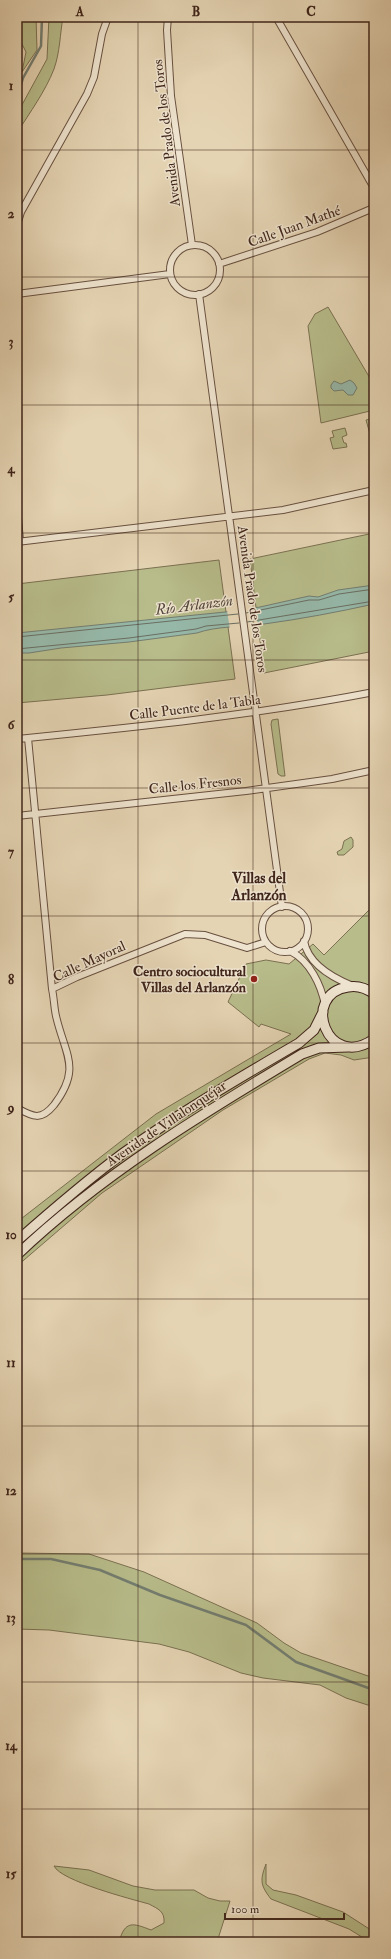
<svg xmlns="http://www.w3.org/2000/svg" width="391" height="1959" viewBox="0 0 391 1959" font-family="'IM FELL Double Pica',serif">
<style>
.green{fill:#b7bc8a;stroke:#7b7052}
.water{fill:#96b8a9;stroke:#737d70}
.pier{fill:#e5d4b3}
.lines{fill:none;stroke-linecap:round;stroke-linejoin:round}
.shore{stroke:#6a6e62;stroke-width:1}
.stream{stroke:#737d70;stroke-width:2.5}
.street-casing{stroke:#685040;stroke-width:8}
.secondary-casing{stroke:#3f241a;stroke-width:11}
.street{stroke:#eee3ce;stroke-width:6}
.secondary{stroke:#eee3ce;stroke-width:9}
.grid{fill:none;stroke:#3f241a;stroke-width:1;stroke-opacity:0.55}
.poi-dot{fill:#8f2418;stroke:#eee3ce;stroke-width:1.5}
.labels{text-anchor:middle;stroke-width:3;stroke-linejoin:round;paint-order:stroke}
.street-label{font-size:14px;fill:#3f241a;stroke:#eee3ce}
.poi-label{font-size:14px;font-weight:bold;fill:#3f241a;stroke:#eee3ce;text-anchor:end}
.water-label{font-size:15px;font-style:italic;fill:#55493e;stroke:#eee3ce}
.neighbourhood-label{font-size:15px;font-weight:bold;fill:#3f241a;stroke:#eee3ce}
.neatline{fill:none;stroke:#3f241a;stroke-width:1.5}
.grid-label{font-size:13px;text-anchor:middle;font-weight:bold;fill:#3f241a}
</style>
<rect width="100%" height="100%" fill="#e5d4b3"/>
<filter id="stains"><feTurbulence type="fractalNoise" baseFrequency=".005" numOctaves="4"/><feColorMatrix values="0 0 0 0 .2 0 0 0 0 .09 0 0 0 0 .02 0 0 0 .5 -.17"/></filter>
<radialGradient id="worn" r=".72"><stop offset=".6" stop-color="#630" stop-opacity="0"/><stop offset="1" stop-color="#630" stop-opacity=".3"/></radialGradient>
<!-- green -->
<path class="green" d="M17,17h19l1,33 -15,22 4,-20 -9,-18z
M49,17h14c-3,17 -3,35 -9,52 -9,23 -24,43 -37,64v-19l30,-55z
M328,307l46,78v25l-53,13 -13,-97 7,-12z
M374,418v30l-8,-28z
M345,428l2,7 -5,2 2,6h2l1,4 -14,2 -3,-11 4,-1 -2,-6z
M374,533v118l-110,22 -14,-114z
M219,560l16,119 -128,16 -90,8v-119z
M278,719l7,57h-4l-3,-2 -7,-50 1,-4z
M351,837l2,3v7l-9,8h-6l-1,-3 5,-3 2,-8z
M374,905v152l-20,3 -13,-5 -16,-2 -16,6 -86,51 -121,83 -85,73v-44l139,-108 135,-80 -30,-10 -2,3 -31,-25 18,-38 20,-4 23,4 24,-20 11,11z
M17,1553l72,1 55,18 113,51 27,20 17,10 73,25v29l-28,-9 -26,-13 -57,-7 -22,-5 -52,-21 -30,-8 -110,-14 -32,-1z
M266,1864v20l7,6 23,5 47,17 31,20v10h-4l-21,-13 -78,-30c-11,-14 -11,-19 -5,-35z
M54,1866l35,4 44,16 22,4h39l14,8 12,3h10l-13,41h-98c6,-22 14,-19 32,-12l13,-7c1,-12 -6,-14 -15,-19 -18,-5 -88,-23 -95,-38z"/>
<!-- water -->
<path class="water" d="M350,380l4,3 3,5 -4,7h-5l-5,-5 -9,1 -3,-3v-3l3,-4 7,3z
M374,585v19c-36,8 -73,15 -110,20 -21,3 -48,2 -67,9l-68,9 -68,6 -32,5h-12v-20l208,-21 35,-5 49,-11 9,1 20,-7z"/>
<!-- pier -->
<path class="pier" d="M255,606l3,20 -28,4 -3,-20z"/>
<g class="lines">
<!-- shore -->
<path class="shore" d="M246,613l63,-13h10l20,-6 35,-5
M247,622l127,-21
M17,637l221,-23
M17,649l112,-11 67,-9 10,-3 33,-3"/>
<!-- stream -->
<path class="stream" d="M17,97l6,-19 18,-32 1,-29
M17,1559h34l49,11 60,25 86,30 50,37 78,28"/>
<defs>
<path id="street" d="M168,17l-1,13 4,66 21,149
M276,17l98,171
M17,225l4,-13 66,-118 7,-17 8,-43 6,-17
M170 270a25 25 0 1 1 50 0a25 25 0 1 1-50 0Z
M219,264l98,-32 54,-23 3,-5
M17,294l153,-20
M199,294l83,613
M17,506l3,35
M17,542l266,-32 91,-20
M28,738l24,251
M17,739c119,-12 239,-24 357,-47
M17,816l229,-25 86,-12 42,-9
M262 929a23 23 0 1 1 46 0a23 23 0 1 1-46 0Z
M304,941c4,23 29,37 49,45
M290,951c20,10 31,34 35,54
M17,1108c16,9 24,13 37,-3 28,-37 11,-50 2,-89 -2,-9 -2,-18 -4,-27l25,-12 108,-43 20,1 42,13 19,-6"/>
<path id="secondary" d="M374,994c-8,-6 -16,-9 -26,-7 -48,7 -21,85 26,52
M17,1241c34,-30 69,-60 105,-87 57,-41 117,-76 177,-111l15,-13 9,-18
M17,1255c85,-81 185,-141 285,-201l17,-6 29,-1"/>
</defs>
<!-- street casing -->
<use href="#street" class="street-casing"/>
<!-- secondary casing -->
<use href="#secondary" class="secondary-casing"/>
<!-- street -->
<use href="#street" class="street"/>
<!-- secondary -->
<use href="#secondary" class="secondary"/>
</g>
<!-- grid -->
<path class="grid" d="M138,17v1925M253,17v1925M17,150h357M17,277h357M17,405h357M17,533h357M17,660h357M17,788h357M17,916h357M17,1043h357M17,1171h357M17,1299h357M17,1426h357M17,1554h357M17,1682h357M17,1809h357"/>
<!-- markers -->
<circle class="poi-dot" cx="254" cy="979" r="4"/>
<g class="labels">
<!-- street labels -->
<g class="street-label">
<text transform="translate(166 133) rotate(-97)" y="5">Avenida Prado de los Toros</text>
<text transform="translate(294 226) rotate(-20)" y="5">Calle Juan Mathé</text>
<text transform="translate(253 599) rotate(82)" y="5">Avenida Prado de los Toros</text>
<text transform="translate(195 707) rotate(-7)" y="5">Calle Puente de la Tabla</text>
<text transform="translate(195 784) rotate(-6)" y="5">Calle los Fresnos</text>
<text transform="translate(89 961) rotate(-25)" y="5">Calle Mayoral</text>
<text transform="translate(166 1123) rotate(-34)" y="5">Avenida de Villalonquéjar</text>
</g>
<!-- poi labels -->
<g class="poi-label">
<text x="246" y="976">Centro sociocultural<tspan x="246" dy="16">Villas del Arlanzón</tspan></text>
</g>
<!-- water labels -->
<g class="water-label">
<text transform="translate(194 605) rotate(-7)" y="5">Río Arlanzón</text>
</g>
<!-- neighbourhood labels -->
<g class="neighbourhood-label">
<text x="259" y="883">Villas del<tspan x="259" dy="17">Arlanzón</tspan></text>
</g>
</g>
<!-- margin -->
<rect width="391" height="1959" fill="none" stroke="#e5d4b3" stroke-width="44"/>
<!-- scale -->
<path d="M225 1913v6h119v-6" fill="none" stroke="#3f241a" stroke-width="2"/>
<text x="231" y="1913" font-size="12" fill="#3f241a" stroke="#eee3ce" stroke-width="3" paint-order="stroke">100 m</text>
<rect x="22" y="22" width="347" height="1915" class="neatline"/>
<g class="grid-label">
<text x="80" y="16">A</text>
<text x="196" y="16">B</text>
<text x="311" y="16">C</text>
<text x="11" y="90">1</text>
<text x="11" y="218">2</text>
<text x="11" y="346">3</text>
<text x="11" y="473">4</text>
<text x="11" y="601">5</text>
<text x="11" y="729">6</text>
<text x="11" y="856">7</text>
<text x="11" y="984">8</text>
<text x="11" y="1112">9</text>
<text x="11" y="1239">10</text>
<text x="11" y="1367">11</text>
<text x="11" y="1495">12</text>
<text x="11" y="1622">13</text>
<text x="11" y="1750">14</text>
<text x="11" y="1878">15</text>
</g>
<rect width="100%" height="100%" filter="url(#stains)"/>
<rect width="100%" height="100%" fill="url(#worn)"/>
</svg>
